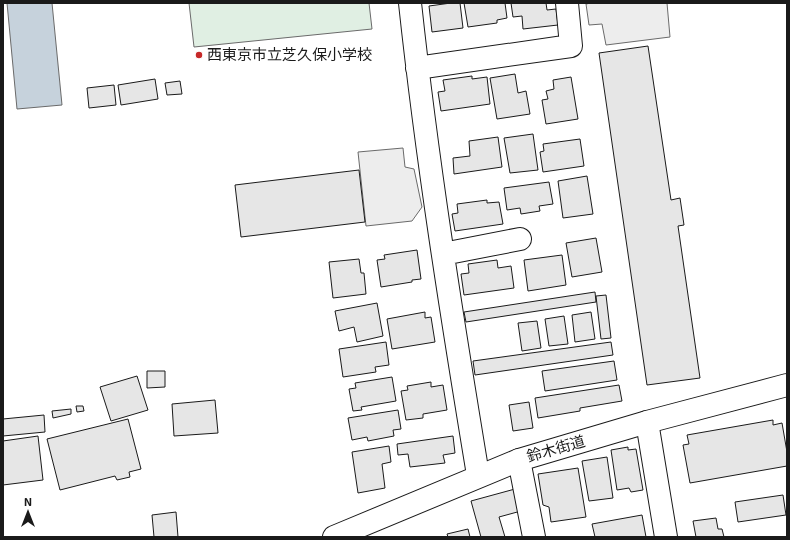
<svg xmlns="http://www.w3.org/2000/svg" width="790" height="540" viewBox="0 0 790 540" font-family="'Exo 2','Noto Sans JP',sans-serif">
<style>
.green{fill:#e0efe3;stroke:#6a6a6a}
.parking{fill:#ededed;stroke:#6a6a6a}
.water{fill:#c6d2dc;stroke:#6a6a6a}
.building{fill:#e6e6e6;stroke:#1a1a1a}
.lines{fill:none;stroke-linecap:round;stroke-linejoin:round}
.minor-casing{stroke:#1a1a1a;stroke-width:24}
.secondary-casing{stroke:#1a1a1a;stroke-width:24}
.minor{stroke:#fff;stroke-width:22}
.secondary{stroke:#fff;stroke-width:22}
.poi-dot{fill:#c62828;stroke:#fff;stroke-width:1.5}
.labels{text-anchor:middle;stroke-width:3;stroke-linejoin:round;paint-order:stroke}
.poi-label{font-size:15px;fill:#1a1a1a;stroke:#fff;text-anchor:start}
.street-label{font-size:15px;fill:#1a1a1a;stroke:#fff}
</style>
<rect width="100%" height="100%" fill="#fff"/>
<!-- green -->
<path class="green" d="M189,3h180l3,26 -178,18z"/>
<!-- parking -->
<path class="parking" d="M591,3h76l3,34 -64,8 -4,-21 -13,1 -3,-21z
M403,148l2,19 9,2 8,38 -10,14 -46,5 -8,-74z"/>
<!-- water -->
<path class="water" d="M7,3h45l10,102 -45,4z"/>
<!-- building -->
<path class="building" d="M451,3h9l3,25 -31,4 -3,-26z
M464,3h41l2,15 -10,2v3l-29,4z
M511,3h35l1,7 9,-1 2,16 -35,4 -1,-13 -9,1z
M648,46l23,154 9,-2 4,27 -6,1 22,152 -53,7 -48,-332z
M515,74l3,19 8,-2 4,23 -33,5 -7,-41z
M472,76v3l15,-2 3,27 -49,7 -3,-19 7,-1 -2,-11z
M571,77l7,42 -32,5 -4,-24 6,-1 -2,-8 8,-2 -1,-9z
M155,79l3,20 -37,6 -3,-20z
M180,81l2,13 -15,1 -2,-12z
M114,85l2,20 -27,3 -2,-20z
M533,134l5,36 -28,3 -6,-35z
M498,137l4,30 -48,7 -1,-16 17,-2 -1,-15z
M580,139l4,27 -41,6 -3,-20 4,-1 -1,-7z
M359,170l6,52 -124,15 -6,-52z
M587,176l6,38 -30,4 -5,-37z
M549,182l4,22 -14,2 1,5 -19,3 -1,-6 -13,2 -3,-22z
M487,200v3l12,-1 4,22 -48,7 -3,-17 6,-1 -1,-9z
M596,238l6,34 -30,5 -6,-34z
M417,250l4,29 -9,1v2l-31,5 -4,-27 8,-1 -1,-4z
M562,255l4,30 -38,6 -4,-31z
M359,259l2,14h3l2,21 -33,4 -4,-36z
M497,260l1,8 13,-2 3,22 -50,7 -3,-21 8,-1 -1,-9z
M595,292l1,10 -130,20 -2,-10z
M606,295l5,43 -10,1 -5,-43z
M377,303l6,33 -26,6 -3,-15 -15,4 -4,-20z
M425,312v6l6,-1 4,25 -43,7 -5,-30z
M591,312l4,27 -20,3 -3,-27z
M564,316l4,28 -19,2 -4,-27z
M537,321l4,27 -19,3 -4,-28z
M386,342l3,23 -14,2 1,5 -33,5 -4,-28z
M611,342l2,13 -138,20 -2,-14z
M614,361l3,19 -72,11 -3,-20z
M147,371h18v16l-18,1z
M137,376l11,34 -37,11 -11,-34z
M392,377l4,24 -35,6 1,3 -9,1 -4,-22 7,-1 -1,-5z
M431,382v5l12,-2 4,25 -24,4v4l-17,2 -5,-29 7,-1 -1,-4z
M619,385l3,16 -42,7v3l-42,7 -3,-20z
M215,400l3,33 -44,3 -2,-32z
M529,402l4,26 -20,3 -4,-26z
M76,406h7l1,5 -7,1z
M71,409v5l-18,4 -1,-7z
M398,410l3,19 -8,1 1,6 -26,5 -1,-4 -15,3 -4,-22z
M44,415l1,17 -42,4v-17z
M128,419l13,50 -12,3 1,5 -13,3 -2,-4 -55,14 -13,-51z
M773,420v5l9,-2 5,29v14l-97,17 -7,-38 6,-1 -2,-9z
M38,436l5,44 -40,5v-44z
M453,436l2,17 -12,2 2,8 -35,4 -2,-13 -10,1 -1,-11z
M389,446l2,16 -9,2 3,24 -27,5 -6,-41z
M628,447v3l8,-1 7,41 -12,2 -2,-4 -12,2 -6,-40z
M607,457l6,41 -24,3 -7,-40z
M578,468l8,49 -35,5 -2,-15 -6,-2 -5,-31z
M515,489l6,22 -22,6 6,20h-24l-10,-36z
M783,495l3,20 -48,7 -3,-20z
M176,512l2,25h-24l-2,-22z
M642,515l4,22h-51l-3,-13z
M716,518l2,11h4l2,8h-28l-3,-16z
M468,529l2,8h-22l-1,-3z"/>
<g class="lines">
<defs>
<path id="minor" d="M410,3c17,158 42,315 68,472
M417,68l154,-22 -4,-43
M443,254l77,-15
M647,422l19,115
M519,460l15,77"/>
<path id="secondary" d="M334,537l185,-77 128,-38 140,-37"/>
</defs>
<!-- minor casing -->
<use href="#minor" class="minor-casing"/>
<!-- secondary casing -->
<use href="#secondary" class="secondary-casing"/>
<!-- minor -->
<use href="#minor" class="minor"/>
<!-- secondary -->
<use href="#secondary" class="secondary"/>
</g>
<!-- markers -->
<circle class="poi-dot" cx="199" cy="55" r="4"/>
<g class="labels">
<!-- poi labels -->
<g class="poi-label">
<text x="207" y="60">西東京市立芝久保小学校</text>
</g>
<!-- street labels -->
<g class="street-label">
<text transform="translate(556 449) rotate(-16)" y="5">鈴木街道</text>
</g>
</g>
<!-- border -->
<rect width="790" height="540" fill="none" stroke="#1a1a1a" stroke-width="8"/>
<!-- north arrow -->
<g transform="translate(28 512)" stroke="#ffffff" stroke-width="3" paint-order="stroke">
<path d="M0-3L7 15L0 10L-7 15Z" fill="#1a1a1a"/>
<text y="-6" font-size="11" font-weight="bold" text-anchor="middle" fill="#1a1a1a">N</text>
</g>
</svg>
